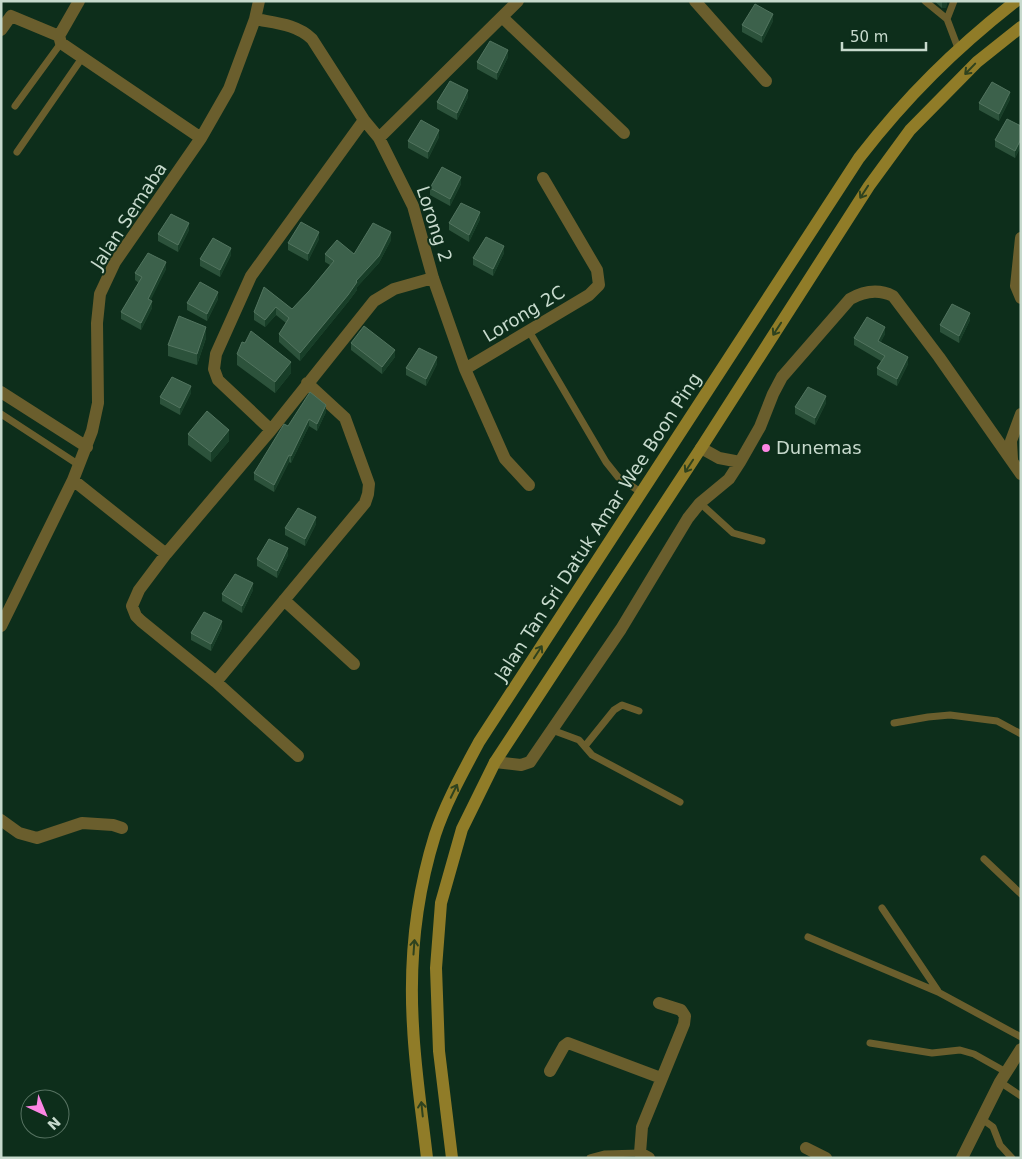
<svg xmlns="http://www.w3.org/2000/svg" width="1022" height="1159" viewBox="0 0 1022 1159" font-family="'DejaVu Sans',sans-serif">
<style>
.lines{fill:none;stroke-linecap:round;stroke-linejoin:round}
.lane{stroke:#6a5e2d;stroke-width:7}
.street{stroke:#6a5e2d;stroke-width:12}
.secondary{stroke:#907c28;stroke-width:12}
.wall{fill:#2c523b}
.shaded-wall{fill:#183e28}
.building{fill:#3c614b;stroke:#52745f}
.oneway{stroke:#2e421e}
.poi-dot{fill:#fc86e4;stroke:#0d2e1b;stroke-width:2}
.labels{text-anchor:middle;stroke-width:4;stroke-linejoin:round;paint-order:stroke}
.street-label{font-size:18px;fill:#c7dacd;stroke:#0d2e1b}
.poi-label{font-size:18px;fill:#c7dacd;stroke:#0d2e1b;text-anchor:start}
</style>
<rect width="100%" height="100%" fill="#0d2e1b"/>
<g class="lines">
<!-- lane -->
<path class="lane" d="M925,1l22,18
M954,1l-7,18 11,29
M15,106l46,-63
M17,152l65,-94
M529,331l77,131 12,15 24,16
M1,414l78,51
M700,503l33,30 29,8
M894,723l34,-6 22,-2 47,6 24,13
M552,730l27,10 13,15 88,47
M585,746l29,-36 8,-5 17,6
M984,859l37,35
M882,908l56,83
M808,937l130,55 83,45
M870,1043l62,10 28,-3 14,4 32,18
M1000,1082l21,14
M982,1119l11,8 7,18 12,13
M590,1158l15,-4 35,-1"/>
<!-- street -->
<path class="street" d="M79,1l-20,35 2,7 140,95
M695,1l71,80
M502,17l122,116
M255,19c20,4 42,5 57,20l52,81 15,18 34,68 20,72 32,91 40,90 24,26
M1,30l10,-14 48,20
M379,138l139,-137
M1021,238l-5,48 5,12
M465,369l124,-74 10,-10 -2,-15 -54,-92
M1,392l86,55
M271,430l-53,-50 -4,-11 2,-15 35,-78 113,-156
M701,448l18,10 21,4
M1012,459l-1,-18 10,-27
M73,480l93,74
M284,600l70,64
M1,626l72,-146 19,-49 6,-28 -1,-80 3,-29 15,-32 86,-124 28,-49 26,-70 4,-18
M216,682l149,-179 3,-9 1,-10 -24,-66 -38,-35
M298,756l-82,-74 -75,-61 -5,-5 -4,-10 7,-16 27,-36 105,-124 103,-129 20,-12 39,-11
M495,762l26,3 9,-3 91,-133 67,-111 12,-15 29,-24 11,-17 20,-35 13,-33 9,-17 68,-78c14,-8 29,-10 43,-3l46,61 82,117
M1,820l18,13 18,5 45,-15 31,2 9,3
M550,1071l14,-25 4,-3 93,35
M806,1148l20,10
M649,1158l-9,-5 2,-26 42,-103 1,-8 -4,-6 -22,-7
M962,1158l38,-76 21,-33"/>
<!-- secondary -->
<path class="secondary" d="M427,1158c-5,-44 -12,-88 -14,-132 -4,-65 3,-130 22,-191 11,-33 28,-63 44,-93l380,-584c48,-62 96,-109 157,-157
M452,1158l-13,-107 -3,-83 5,-65 21,-74 33,-67 206,-314 168,-262 41,-56 67,-68 44,-35"/>
</g>
<!-- wall -->
<path class="wall" d="M934,1h13l-1,7h-4z
M773,21l-11,22 -20,-11v-7z
M508,57l-11,23 -20,-11v-7z
M468,97l-11,23 -20,-11v-7z
M1010,99l-11,22 -20,-11v-7z
M1021,126v20l-6,12 -20,-11v-7z
M439,137l-11,22 -20,-11v-7z
M461,184l-11,22 -20,-11v-7z
M480,219l-11,23 -20,-12v-7z
M189,230l-11,22 -20,-11v-7z
M319,239l-11,22 -20,-11v-7z
M391,240l-12,23 -22,24v3l-9,12 -48,59 -21,-19v-8l7,-11 -10,-8 -11,12 -11,-7v-8l10,-25 28,22 17,-18 21,-26 -5,-3v-8h29z
M504,253l-11,23 -20,-11v-7z
M231,255l-11,22 -20,-11v-7z
M166,269l-16,31 2,8 -11,22 -20,-11v-7l18,-29 -4,-3v-7z
M218,299l-11,22 -20,-11v-7z
M970,320l-11,23 -19,-11v-7z
M885,334l-5,9 28,21 -11,22 -20,-11v-7l4,-7 -27,-16v-7z
M206,338l-9,27 -29,-9v-11z
M351,343l44,14 -13,17 -31,-24z
M237,354l54,19 -16,20 -38,-28z
M437,364l-11,22 -20,-11v-7z
M191,393l-11,22 -20,-11v-7z
M826,403l-11,22 -20,-11v-7z
M326,412l-9,19 -8,-5 -18,37 -2,-1 -15,30 -20,-12v-7l34,-47z
M188,434l41,7 -18,21 -23,-17z
M316,524l-11,22 -20,-11v-7z
M288,555l-11,23 -20,-12v-7z
M253,590l-11,23 -20,-12v-7z
M222,628l-11,23 -20,-11v-7z"/>
<!-- shaded-wall -->
<path class="shaded-wall" d="M942,1h5l-1,7h-4z
M773,14v7l-11,22v-7z
M508,50v7l-11,23v-7z
M468,90v7l-11,23v-7z
M1010,92v7l-11,22v-7z
M439,130v7l-11,22v-7z
M1021,139v7l-6,12v-7z
M461,177v7l-11,22v-7z
M480,212v7l-11,23v-7z
M189,223v7l-11,22v-7z
M319,232v7l-11,22v-7z
M391,232v8l-12,23 -22,24v3l-9,12 -48,59v-8l56,-72z
M504,246v7l-11,23v-7z
M231,248v7l-11,22v-7z
M166,262v7l-18,37v-7z
M218,292v7l-11,22v-7z
M152,301v7l-11,22v-7z
M276,307v8l-11,12v-7z
M970,313v7l-11,23v-7z
M206,327v11l-9,27v-11z
M885,327v7l-7,14v-7z
M395,350v7l-13,17v-7z
M437,357v7l-11,22v-7z
M908,357v7l-11,22v-7z
M291,362v11l-16,20v-11z
M191,386v7l-11,22v-7z
M826,396v7l-11,22v-7z
M326,405v7l-9,19v-7z
M309,419v7l-18,37v-7z
M229,430v11l-18,21v-10z
M289,455v7l-15,30v-7z
M316,517v7l-11,22v-7z
M288,548v7l-11,23v-7z
M253,583v7l-11,23v-7z
M222,621v7l-11,23v-7z"/>
<!-- building -->
<path class="building" d="M755,4l18,10 -11,22 -20,-11z
M490,41l18,9 -11,23 -20,-11z
M450,81l18,9 -11,23 -20,-11z
M992,82l18,10 -11,22 -20,-11z
M1007,119l14,7v13l-6,12 -20,-11z
M421,120l18,10 -11,22 -20,-11z
M442,167l19,10 -11,22 -20,-11z
M461,203l19,9 -11,23 -20,-12z
M171,214l18,9 -11,22 -20,-11z
M301,222l18,10 -11,22 -20,-11z
M373,223l18,9 -12,24 -23,25 1,1 -9,13 -48,58 -21,-19 10,-16 -13,-11 -11,13 -11,-8 10,-25 28,22 17,-18 25,-30 -9,-7 12,-14 17,14z
M486,237l18,9 -11,23 -20,-11z
M213,238l18,10 -11,22 -20,-11z
M148,253l18,9 -18,37 4,2 -11,22 -20,-11 21,-35 -7,-4z
M200,282l18,10 -11,22 -20,-11z
M952,304l18,9 -11,23 -19,-11z
M179,316l27,11 -9,27 -29,-9z
M867,317l18,10 -7,14 30,16 -11,22 -20,-11 8,-12 -31,-18z
M364,326l31,24 -13,17 -31,-24z
M251,331l40,31 -16,20 -38,-28 5,-12 3,1z
M419,348l18,9 -11,22 -20,-11z
M172,377l19,9 -11,22 -20,-11z
M808,387l18,9 -11,22 -20,-11z
M310,392l16,13 -9,19 -8,-5 -18,37 -2,-1 -15,30 -20,-12 30,-49 4,2z
M207,411l22,19 -18,22 -23,-18z
M298,508l18,9 -11,22 -20,-11z
M269,539l19,9 -11,23 -20,-12z
M235,574l18,9 -11,23 -20,-12z
M204,612l18,9 -11,23 -20,-11z"/>
<!-- one-way arrows -->
<defs><path id="oneway-shaft" d="M-6 0H5M1.5-3L5.5 0L1.5 3" fill="none" stroke-width="1.6" stroke-linecap="round" stroke-linejoin="round" transform="scale(1.25)"/></defs>
<g class="oneway">
<use href="#oneway-shaft" transform="translate(970 69) rotate(134)"/>
<use href="#oneway-shaft" transform="translate(864 192) rotate(123)"/>
<use href="#oneway-shaft" transform="translate(777 329) rotate(123)"/>
<use href="#oneway-shaft" transform="translate(689 466) rotate(123)"/>
<use href="#oneway-shaft" transform="translate(538 652) rotate(-57)"/>
<use href="#oneway-shaft" transform="translate(454 791) rotate(-64)"/>
<use href="#oneway-shaft" transform="translate(414 947) rotate(-86)"/>
<use href="#oneway-shaft" transform="translate(422 1109) rotate(-96)"/>
</g>
<!-- markers -->
<circle class="poi-dot" cx="766" cy="448" r="5"/>
<g class="labels">
<!-- street labels -->
<g class="street-label">
<text transform="translate(129 216) rotate(-57)" y="6">Jalan Semaba</text>
<text transform="translate(434 224) rotate(72)" y="6">Lorong 2</text>
<text transform="translate(524 314) rotate(-31)" y="6">Lorong 2C</text>
<text transform="translate(598 527) rotate(-57)" y="6">Jalan Tan Sri Datuk Amar Wee Boon Ping</text>
</g>
<!-- poi labels -->
<g class="poi-label">
<text x="776" y="454">Dunemas</text>
</g>
</g>
<!-- border -->
<rect width="1022" height="1159" fill="none" stroke="#c7dacd" stroke-width="5"/>
<!-- north arrow -->
<g transform="translate(45 1114) rotate(136)"><circle r="24" fill="#0d2e1b" stroke="#577362"/>
<path d="M0-4L9 19L0 12L-9 19Z" fill="#fc86e4"/>
<text y="-8" font-size="14" font-weight="bold" text-anchor="middle" fill="#c7dacd">N</text>
</g>
<!-- scale -->
<path d="M842 42v8h84v-8" fill="none" stroke="#c7dacd" stroke-width="2.5"/>
<text x="850" y="42" font-size="15" fill="#c7dacd" stroke="#0d2e1b" stroke-width="4" paint-order="stroke">50 m</text>
</svg>
